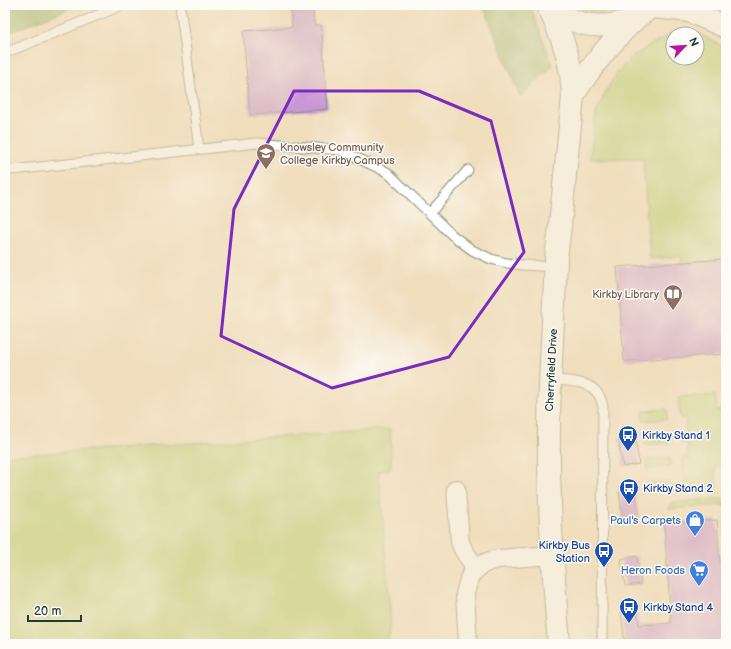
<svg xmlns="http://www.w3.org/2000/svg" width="731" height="649" viewBox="0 0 731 649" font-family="'Balsamiq Sans',sans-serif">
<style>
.green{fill:#bad176;stroke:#6c8755;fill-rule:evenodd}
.forest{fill:#93b367;stroke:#59784e}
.building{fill:#c996d6}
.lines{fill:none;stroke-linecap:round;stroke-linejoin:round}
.service-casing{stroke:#888e78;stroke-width:11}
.minor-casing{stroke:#888e78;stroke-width:20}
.tertiary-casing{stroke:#888e78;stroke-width:24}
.primary-casing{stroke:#888e78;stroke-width:24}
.service{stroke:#fff;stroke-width:9}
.minor{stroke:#fff;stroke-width:18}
.tertiary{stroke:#fff;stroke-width:22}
.primary{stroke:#fff;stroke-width:22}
.marked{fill:none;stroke:#7b2cbf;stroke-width:3;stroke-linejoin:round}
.labels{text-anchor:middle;stroke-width:3;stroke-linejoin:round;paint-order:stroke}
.education-label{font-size:11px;fill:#785e54;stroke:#fdfcf7;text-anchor:start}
.street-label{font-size:11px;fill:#1f3d34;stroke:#fdfcf7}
.transit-label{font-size:11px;fill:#164399;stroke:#fdfcf7;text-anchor:start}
.shop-label{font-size:11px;fill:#366cbe;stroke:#fdfcf7;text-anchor:end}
</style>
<rect width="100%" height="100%" fill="#fdfcf7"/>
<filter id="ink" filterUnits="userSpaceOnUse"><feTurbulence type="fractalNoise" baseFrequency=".025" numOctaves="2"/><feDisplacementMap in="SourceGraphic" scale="8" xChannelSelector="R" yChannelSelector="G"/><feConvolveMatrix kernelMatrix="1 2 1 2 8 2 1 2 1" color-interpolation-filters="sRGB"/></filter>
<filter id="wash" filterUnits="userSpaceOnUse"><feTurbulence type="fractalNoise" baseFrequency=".012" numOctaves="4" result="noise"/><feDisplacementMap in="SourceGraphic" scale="16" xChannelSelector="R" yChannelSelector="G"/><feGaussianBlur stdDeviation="0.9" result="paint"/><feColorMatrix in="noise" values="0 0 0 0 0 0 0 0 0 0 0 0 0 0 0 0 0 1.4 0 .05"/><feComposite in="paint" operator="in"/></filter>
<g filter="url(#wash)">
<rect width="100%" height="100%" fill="#f0debd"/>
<!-- green -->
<path class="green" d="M573,5h59c-13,8 -29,10 -44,7 -5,-1 -10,-5 -15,-7z
M683,31l13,1 30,16v207h-3v2h-5l-1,3 -35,3 -1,-7 -31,3 -7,-101 -53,1 6,-46 11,-24 13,-20 13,-13 14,-9 26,-14zM673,34h24v24h-24z
M715,395l2,16 9,-1v56l-11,1 2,21 -32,3 -2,-33 5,-1 -1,-15h-6v-8l5,-1 -1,-15h-5l-2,-21z
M667,409v10l-24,2v-10z
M390,429l1,10v30l-12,2 12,152 -4,21h-382v-188z
M668,434l1,9 -24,2 -1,-10z
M670,457l1,10 -24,2 -1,-10z
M671,482l1,9 -24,2 -1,-10z
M726,498v7l-58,4 6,-7z"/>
<!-- forest -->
<path class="forest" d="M5,5h73l-73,29z
M483,5h47l23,61 -33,31z"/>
<g id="blocks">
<!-- building -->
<path class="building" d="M290,5h23l1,20h7l7,84 -78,6 -7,-84 49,-4z
M726,259v95l-102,7 -7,-94z
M635,436l4,28 -16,3 -5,-29z
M635,490l4,27 -16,3 -4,-28z
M717,520l3,43 6,-1v82h-101l-4,-32 16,-2 2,15 32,-2 -7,-100z
M637,556l4,28 -16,2 -4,-27z"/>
</g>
</g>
<g filter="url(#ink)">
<use href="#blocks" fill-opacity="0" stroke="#888e78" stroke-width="1"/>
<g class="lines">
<defs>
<path id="service" d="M180,5l19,144
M5,53l118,-48
M5,169l8,1 244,-27 83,7 47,22 65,63 20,15 19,9 16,4 16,2 33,2
M430,213l38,-43
M551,380c22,1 48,0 52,27l-1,237"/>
<path id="minor" d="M456,489l4,53c3,10 10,18 17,26
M468,644l-3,-50 4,-15 3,-6 11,-9 7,-3 8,-2 54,-4"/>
<path id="tertiary" d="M548,5l14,34 5,16 4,18 2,23 -14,139 -3,23c-2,58 -7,116 -7,173 -1,71 4,142 10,213
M573,96c17,-29 39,-55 63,-78"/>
<path id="primary" d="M551,5c4,4 9,9 14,12 26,14 66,11 87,-12
M650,7l24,2 15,2 37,16"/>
</defs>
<!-- service casing -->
<use href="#service" class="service-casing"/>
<!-- minor casing -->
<use href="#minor" class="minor-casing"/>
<!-- tertiary casing -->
<use href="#tertiary" class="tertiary-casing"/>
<!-- primary casing -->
<use href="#primary" class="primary-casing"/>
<!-- service -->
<use href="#service" class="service"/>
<!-- minor -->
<use href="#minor" class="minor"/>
<!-- tertiary -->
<use href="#tertiary" class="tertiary"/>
<!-- primary -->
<use href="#primary" class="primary"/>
</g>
</g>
<!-- marked area -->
<path d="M0 0H731V649H0ZM294,91h125l72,30 33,131 -75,105 -117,31 -111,-52 13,-127z" fill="#f0debd" fill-opacity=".55" fill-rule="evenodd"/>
<path class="marked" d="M294,91h125l72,30 33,131 -75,105 -117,31 -111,-52 13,-127z"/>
<!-- icons -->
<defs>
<symbol id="university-pin" viewBox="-11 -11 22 30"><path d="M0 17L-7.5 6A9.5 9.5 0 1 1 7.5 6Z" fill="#8d6e63" stroke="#fdfcf7"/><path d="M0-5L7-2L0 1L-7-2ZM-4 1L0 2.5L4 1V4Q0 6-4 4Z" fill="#fff"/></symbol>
<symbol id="library-pin" viewBox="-11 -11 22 30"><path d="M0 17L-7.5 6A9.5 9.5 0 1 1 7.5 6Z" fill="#8d6e63" stroke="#fdfcf7"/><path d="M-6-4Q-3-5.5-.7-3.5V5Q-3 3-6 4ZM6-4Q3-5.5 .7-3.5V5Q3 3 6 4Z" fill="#fff"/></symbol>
<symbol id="bus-pin" viewBox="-11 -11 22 30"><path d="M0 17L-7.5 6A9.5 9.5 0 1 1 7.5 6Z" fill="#1a4fb4" stroke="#fdfcf7"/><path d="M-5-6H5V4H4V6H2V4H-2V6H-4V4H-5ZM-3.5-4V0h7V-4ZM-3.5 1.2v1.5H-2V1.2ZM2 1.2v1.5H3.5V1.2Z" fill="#fff"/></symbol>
<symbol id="shop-pin" viewBox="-11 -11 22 30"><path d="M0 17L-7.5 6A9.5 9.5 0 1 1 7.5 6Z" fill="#3f7fe0" stroke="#fdfcf7"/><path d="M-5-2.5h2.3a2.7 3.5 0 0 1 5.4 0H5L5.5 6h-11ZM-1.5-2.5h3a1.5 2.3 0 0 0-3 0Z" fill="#fff"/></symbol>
<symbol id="supermarket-pin" viewBox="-11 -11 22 30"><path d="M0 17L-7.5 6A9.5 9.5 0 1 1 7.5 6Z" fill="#3f7fe0" stroke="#fdfcf7"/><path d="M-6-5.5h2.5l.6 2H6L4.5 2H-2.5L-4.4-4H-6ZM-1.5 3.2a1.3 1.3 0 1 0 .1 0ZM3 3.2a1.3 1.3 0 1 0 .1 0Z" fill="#fff"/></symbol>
</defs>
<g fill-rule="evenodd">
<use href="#university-pin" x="255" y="142" width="22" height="30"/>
<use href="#library-pin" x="662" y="283" width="22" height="30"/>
<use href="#bus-pin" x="617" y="424" width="22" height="30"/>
<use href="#bus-pin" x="618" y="477" width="22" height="30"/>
<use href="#shop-pin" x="684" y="509" width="22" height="30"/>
<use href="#bus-pin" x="593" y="540" width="22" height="30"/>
<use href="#supermarket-pin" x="688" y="559" width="22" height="30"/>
<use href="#bus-pin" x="618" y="596" width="22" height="30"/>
</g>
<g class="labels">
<!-- education labels -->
<g class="education-label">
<text x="280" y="151">Knowsley Community<tspan x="280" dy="13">College Kirkby Campus</tspan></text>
<text x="659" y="298" text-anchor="end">Kirkby Library</text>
</g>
<!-- street labels -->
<g class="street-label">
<text transform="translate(551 370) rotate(-87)" y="4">Cherryfield Drive</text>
</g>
<!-- transit labels -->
<g class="transit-label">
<text x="642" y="439">Kirkby Stand 1</text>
<text x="643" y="492">Kirkby Stand 2</text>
<text x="590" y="549" text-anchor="end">Kirkby Bus<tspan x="590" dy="13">Station</tspan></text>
<text x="643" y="611">Kirkby Stand 4</text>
</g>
<!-- shop labels -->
<g class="shop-label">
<text x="681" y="524">Paul's Carpets</text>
<text x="685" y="574">Heron Foods</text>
</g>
</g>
<!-- margin -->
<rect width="731" height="649" fill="none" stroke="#fdfcf7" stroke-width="20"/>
<!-- north arrow -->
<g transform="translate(685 46) rotate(65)"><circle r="19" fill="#fdfcf7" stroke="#a4b0a9"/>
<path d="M0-3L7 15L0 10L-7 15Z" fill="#b5179e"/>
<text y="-6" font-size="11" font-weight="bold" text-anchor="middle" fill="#1f3d34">N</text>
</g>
<!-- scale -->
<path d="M28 615v6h53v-6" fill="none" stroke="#1f3d34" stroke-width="2"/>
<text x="34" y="615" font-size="12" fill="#1f3d34" stroke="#fdfcf7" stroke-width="3" paint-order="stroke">20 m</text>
</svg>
